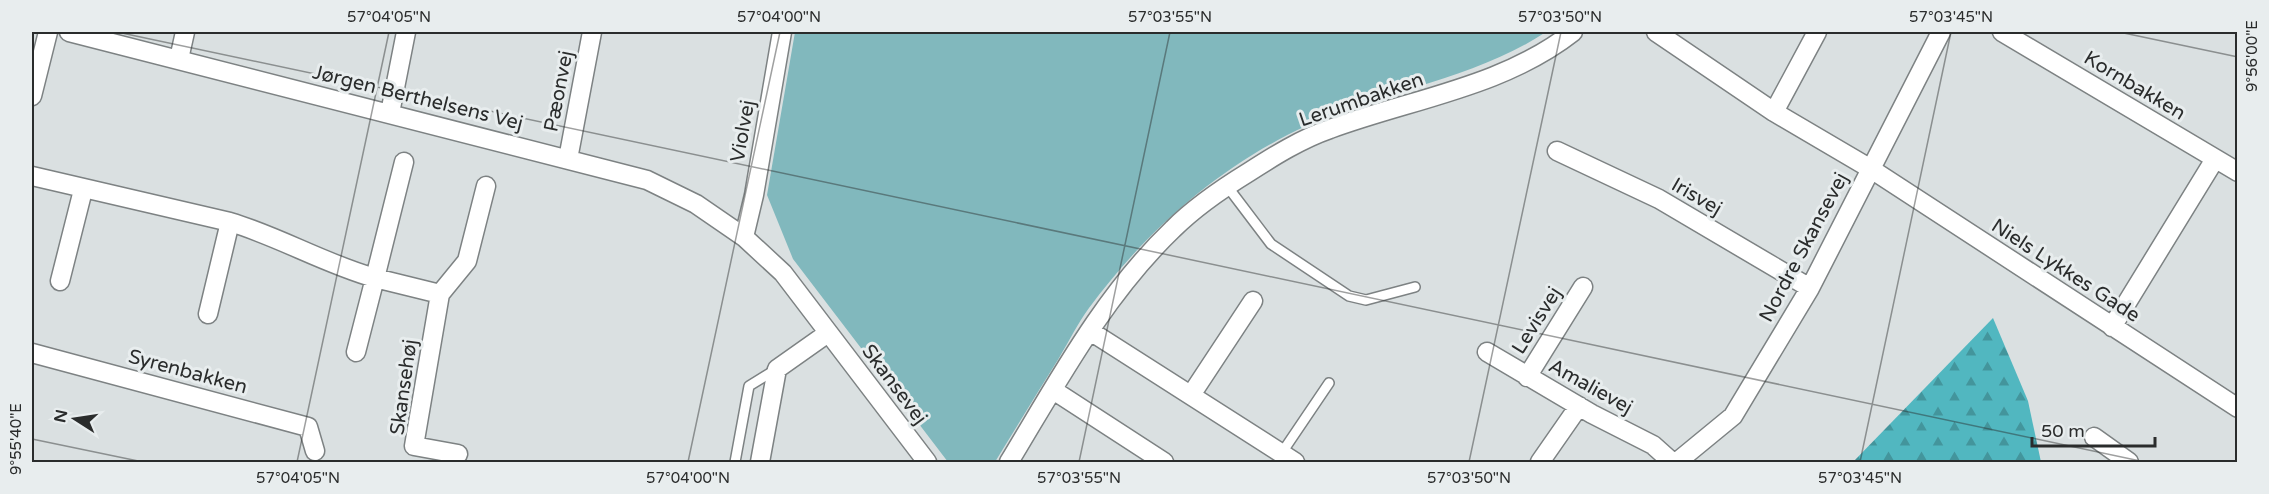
<svg xmlns="http://www.w3.org/2000/svg" width="2269" height="494" viewBox="0 0 2269 494" font-family="'Varela Round',sans-serif">
<style>
.forest{fill:url(#forest-firs)}
.garden{fill:#81b8bd}
.lines{fill:none;stroke-linecap:round;stroke-linejoin:round}
.lane-casing{stroke:#7d8283;stroke-width:12}
.street-casing{stroke:#7d8283;stroke-width:21}
.lane{stroke:#fff;stroke-width:9}
.street{stroke:#fff;stroke-width:18}
.ticks{fill:none;stroke:#2a2c2c;stroke-width:1.5;stroke-opacity:0.45}
.labels{text-anchor:middle;stroke-width:6;stroke-linejoin:round;paint-order:stroke}
.street-label{font-size:20px;fill:#2a2c2c;stroke:#e8edee}
.neatline{fill:none;stroke:#2a2c2c;stroke-width:2}
.ticks-label{font-size:15px;text-anchor:middle;fill:#2a2c2c}
</style>
<defs>
<pattern id="forest-firs" width="22" height="20" patternUnits="userSpaceOnUse" patternTransform="scale(1.5)"><rect width="22" height="20" fill="#51b7c0"/><path d="M5 1l3.5 6h-7zM16 11l3.5 6h-7z" fill="#43959c"/></pattern>
</defs>
<rect width="100%" height="100%" fill="#dae0e1"/>
<!-- forest -->
<path class="forest" d="M1993,318l35,83 13,61h-188z"/>
<!-- garden -->
<path class="garden" d="M795,32h751c-73,48 -162,58 -240,94 -87,40 -160,105 -217,182 -11,15 -20,33 -30,50 -22,35 -43,70 -64,104h-47l-155,-203 -26,-64z"/>
<g class="lines">
<defs>
<path id="lane" d="M1227,186l44,58 78,52 17,4 49,-13
M1281,454l48,-71
M735,462l14,-76 26,-16"/>
<path id="street" d="M69,32l578,148 49,24 48,33 39,36 144,189
M1656,32l118,80 97,57 367,239
M2002,32l236,140
M179,59l6,-27
M32,96l16,-64
M1774,112l43,-80
M390,113l16,-81
M1557,151l102,48 151,89
M568,159l24,-127
M404,162l-29,116 65,16 -26,152 44,8
M32,176l198,46 -22,92
M230,222c50,15 95,42 145,56l-19,74
M744,237l10,-42 28,-163
M60,281l23,-91
M440,294l27,-33 19,-75
M2112,327l103,-168
M1090,331l205,131
M1487,352l105,62 61,31 19,17
M32,353l276,74 7,24
M1527,377l56,-90
M1053,390l111,72
M1191,395l62,-94
M2094,437l35,25
M760,462l17,-93 51,-36
M1009,462c49,-81 95,-167 164,-233 22,-22 50,-41 76,-57 25,-16 52,-33 81,-43 81,-30 173,-42 243,-97
M1540,462l39,-56
M1677,462l56,-46 77,-128 131,-256"/>
</defs>
<!-- lane casing -->
<use href="#lane" class="lane-casing"/>
<!-- street casing -->
<use href="#street" class="street-casing"/>
<!-- lane -->
<use href="#lane" class="lane"/>
<!-- street -->
<use href="#street" class="street"/>
</g>
<!-- ticks -->
<path class="ticks" d="M117,32l2028,430M2119,32l119,25M32,439l111,23M297,462l92,-430M688,462l92,-430M1079,462l91,-430M1469,462l92,-430M1860,462l91,-430"/>
<g class="labels">
<!-- street labels -->
<g class="street-label">
<text transform="translate(2135 85) rotate(31)" y="7">Kornbakken</text>
<text transform="translate(558 91) rotate(-79)" y="7">Pæonvej</text>
<text transform="translate(418 97) rotate(14)" y="7">Jørgen Berthelsens Vej</text>
<text transform="translate(1361 99) rotate(-19)" y="7">Lerumbakken</text>
<text transform="translate(742 131) rotate(-80)" y="7">Violvej</text>
<text transform="translate(1697 196) rotate(30)" y="7">Irisvej</text>
<text transform="translate(1803 247) rotate(-62)" y="7">Nordre Skansevej</text>
<text transform="translate(2066 270) rotate(33)" y="7">Niels Lykkes Gade</text>
<text transform="translate(1536 320) rotate(-58)" y="7">Levisvej</text>
<text transform="translate(188 371) rotate(15)" y="7">Syrenbakken</text>
<text transform="translate(895 384) rotate(53)" y="7">Skansevej</text>
<text transform="translate(1591 386) rotate(29)" y="7">Amalievej</text>
<text transform="translate(403 387) rotate(-82)" y="7">Skansehøj</text>
</g>
</g>
<!-- border -->
<rect width="2269" height="494" fill="none" stroke="#e8edee" stroke-width="66"/>
<!-- north arrow -->
<g transform="translate(75 419) rotate(282)" stroke="#e8edee" stroke-width="4.5" paint-order="stroke">
<path d="M0-4.5L10 22L0 15L-10 22Z" fill="#2a2c2c"/>
<text y="-9" font-size="16" font-weight="bold" text-anchor="middle" fill="#2a2c2c">N</text>
</g>
<!-- scale -->
<path d="M2032 437v9h123v-9" fill="none" stroke="#2a2c2c" stroke-width="3"/>
<text x="2041" y="437" font-size="18" fill="#2a2c2c" stroke="#e8edee" stroke-width="4.5" paint-order="stroke">50 m</text>
<rect x="33" y="33" width="2203" height="428" class="neatline"/>
<g class="ticks-label">
<text x="389" y="22">57°04'05"N</text>
<text x="779" y="22">57°04'00"N</text>
<text x="1170" y="22">57°03'55"N</text>
<text x="1560" y="22">57°03'50"N</text>
<text x="1951" y="22">57°03'45"N</text>
<text transform="translate(2252 56) rotate(-90)" y="5">9°56'00"E</text>
<text transform="translate(16 439) rotate(-90)" y="5">9°55'40"E</text>
<text x="298" y="483">57°04'05"N</text>
<text x="688" y="483">57°04'00"N</text>
<text x="1079" y="483">57°03'55"N</text>
<text x="1469" y="483">57°03'50"N</text>
<text x="1860" y="483">57°03'45"N</text>
</g>
</svg>
